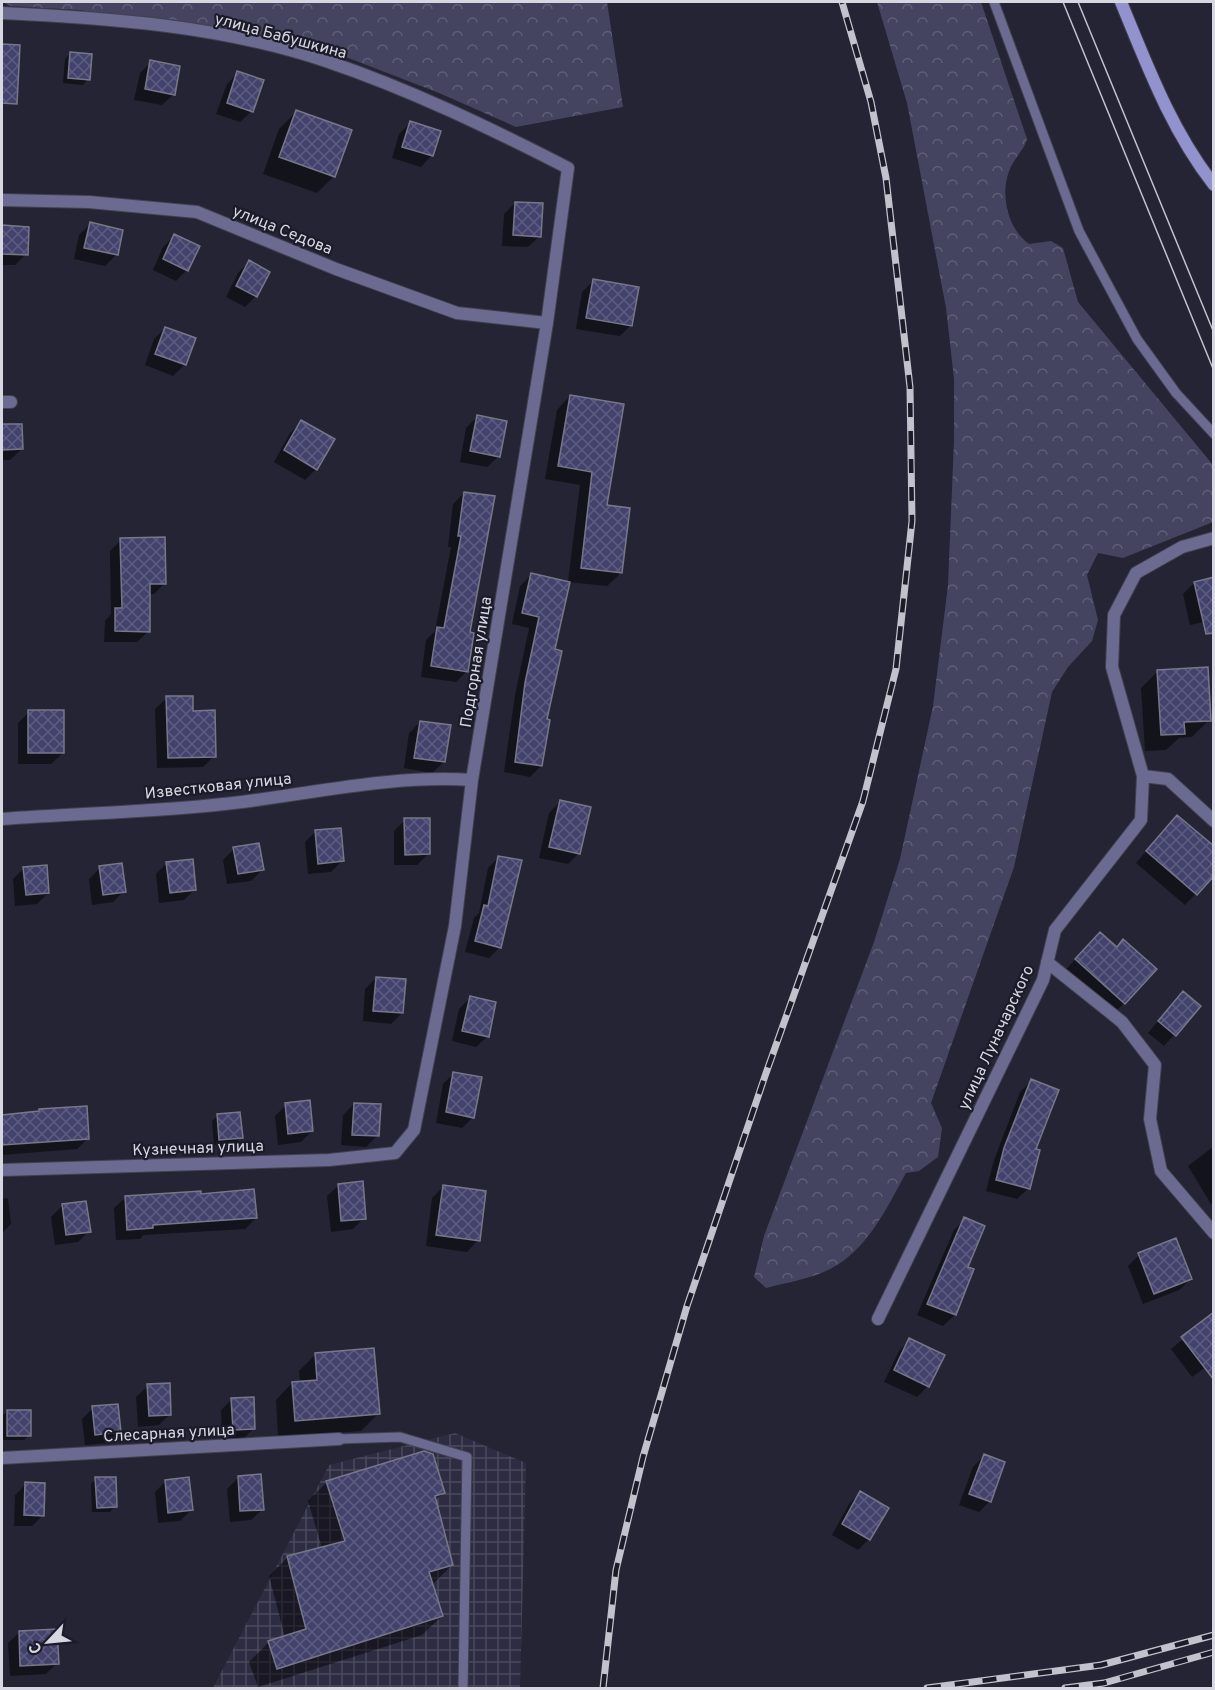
<svg xmlns="http://www.w3.org/2000/svg" width="1215" height="1690" viewBox="0 0 1215 1690" font-family="Overpass,sans-serif">
<style>
.industrial{fill:url(#industrial-grid)}
.forest{fill:url(#forest-crowns)}
.shadow{fill:#0007}
.building{fill:url(#building-cross-hatch);stroke:#77778a;stroke-width:1.5}
.lines{fill:none;stroke-linecap:round;stroke-linejoin:round}
.service-casing{stroke:#414150;stroke-width:11}
.minor-casing{stroke:#414150;stroke-width:14}
.secondary-casing{stroke:#414150;stroke-width:14}
.service{stroke:#6b6b91;stroke-width:9}
.minor{stroke:#6b6b91;stroke-width:12}
.secondary{stroke:#9292ce;stroke-width:12}
.tram{stroke:#c2c2cd;stroke-width:1.5}
.rail-casing{stroke:#c2c2cd;stroke-width:7}
.rail{stroke:#1b1b2a;stroke-width:4.5;stroke-dasharray:14;stroke-linecap:butt}
.labels{text-anchor:middle;stroke-width:4.5;stroke-linejoin:round;paint-order:stroke}
.street-label{font-size:16px;fill:#d7d7e2;stroke:#1b1b2a}
</style>
<defs>
<pattern id="industrial-grid" width="8" height="8" patternUnits="userSpaceOnUse" patternTransform="scale(1.5)"><rect width="8" height="8" fill="#2d2c42"/><path d="M0 4h8M4 0v8" fill="none" stroke="#4b4a5d"/></pattern>
<pattern id="forest-crowns" width="20" height="18" patternUnits="userSpaceOnUse" patternTransform="scale(1.5)"><rect width="20" height="18" fill="#444460"/><path d="M2 6a3 3 0 1 1 6 0M12 15a3 3 0 1 1 6 0" fill="none" stroke="#5e5e76"/></pattern>
<pattern id="building-cross-hatch" width="8" height="8" patternUnits="userSpaceOnUse" patternTransform="scale(1.5)"><rect width="8" height="8" fill="#43426c"/><path d="M0 0l8 8M0 8l8-8" fill="none" stroke="#5d5d81"/></pattern>
</defs>
<rect width="100%" height="100%" fill="#242434"/>
<!-- industrial -->
<path class="industrial" d="M455,1433l71,30 -6,225h-307l116,-223z"/>
<!-- forest -->
<path class="forest" d="M2,2h605l16,105 -107,20 -77,-34 -106,-41 -72,-17 -183,-25 -67,-4z
M877,2h104l46,137c-3,10 -9,15 -14,24 -15,25 -7,65 16,81l22,-3 12,7 15,54 135,163v57l-90,36 -25,-5 -11,22 11,45 -6,21 -24,26 -16,25 -38,175 -83,236 11,25 -4,29 -19,14 -13,2c-17,31 -37,73 -69,92 -20,13 -48,17 -71,23l-12,-11 10,-41 110,-294 26,-83 33,-153 15,-121 6,-144v-62l-8,-71 -39,-205z"/>
<!-- shadow -->
<path class="shadow" d="M2,46l16,1 -12,43h-4z
M70,54l18,25 -5,6 -20,-2 2,-24z
M151,62l23,32 -12,11 -28,-5 6,-27z
M238,73l14,38 -12,11 -24,-8 11,-30z
M296,112l38,64 -17,17 -54,-19 16,-45z
M410,123l22,32 -11,12 -29,-9 7,-24z
M515,203l25,33 -12,11 -26,-1 2,-32z
M90,224l27,30 -12,12 -31,-7 5,-24z
M2,227l25,1 -1,26 -11,11h-13z
M174,236l13,34 -11,11 -23,-11 10,-23z
M249,262l7,34 -11,11 -19,-10 12,-24z
M593,281l38,44 -11,11 -44,-7 6,-37z
M165,328l29,11 -10,26 -11,11 -28,-11 9,-26z
M570,396l35,110 16,67 -14,13 -39,-4 12,-97 -35,-6 12,-69z
M477,417l22,39 -12,11 -27,-5 6,-34z
M302,422l14,47 -11,11 -31,-18 16,-29z
M21,425l1,24 -12,11h-8v-34z
M464,493l3,178 -11,11 -35,-5 5,-37 9,-9 16,-84h-3l5,-43z
M121,540l44,43 -11,11h-5v37l-12,11h-33l1,-21 6,-7 -1,-63z
M531,575l22,76 -12,115 -11,11 -26,-5 11,-77 14,-67 -17,-4 8,-38z
M1194,583l20,37 -24,5 -7,-31z
M1158,671l51,49 -17,17 -13,1 -13,12 -21,1 -4,-63z
M167,698l25,14 22,44 -11,11 -46,1 -2,-59z
M29,712l34,41 -12,11h-33v-41z
M420,722l24,40 -12,11 -28,-5 5,-35z
M560,802l19,51 -11,11 -29,-6 10,-45z
M405,820l23,34 -11,11h-23v-34z
M1166,828l48,46 -29,31 -49,-42z
M316,831l26,30 -11,11 -23,2 -3,-32z
M234,849l28,21 -11,11 -24,3 -4,-24z
M499,857l1,90 -11,11 -24,-6 9,-34 5,-5 9,-45z
M167,863l28,26 -11,11 -25,3 -3,-29z
M24,868l24,25 -11,11 -22,2 -2,-27z
M100,868l24,23 -11,11 -21,3 -3,-26z
M1083,951l41,52 -16,17 -49,-43z
M376,978l26,35 -11,11 -28,-3 2,-32z
M470,998l18,38 -12,11 -24,-6 7,-32z
M1172,1004l27,3 -35,39 -16,-13z
M454,1073l19,44 -11,11 -26,-5 7,-39z
M1031,1081l3,69 -5,38 -12,11 -31,-8 8,-31 26,-68z
M354,1104l23,32 -11,11 -25,-2 2,-30z
M286,1105l26,26 -11,11 -23,3 -3,-29z
M39,1110l49,28 -11,11 -75,6v-38z
M218,1115l23,22 -5,6 -22,2 -2,-24z
M1214,1146v56l-3,2 -23,-38z
M339,1185l25,33 -11,11 -22,3 -4,-36z
M444,1186l34,54 -11,12 -41,-6 6,-48z
M126,1197l130,21 -11,11 -102,6 -3,4 -24,1 -2,-32z
M8,1198l3,26 -9,9v-34z
M62,1206l27,25 -11,11 -23,3 -4,-28z
M965,1219l1,49 6,2 -17,45 -12,11 -26,-11 37,-85z
M1139,1255l52,24 -12,11 -36,14 -15,-38z
M1211,1316l3,45 -22,16 -21,-28z
M910,1340l18,46 -11,11 -33,-15 15,-31z
M316,1354l62,60 -17,17 -83,6 -2,-37 16,-17 8,-1 -1,-11z
M148,1386l22,28 -11,11 -21,2 -2,-30z
M232,1399l22,29 -11,11 -21,1 -1,-30z
M93,1408l26,24 -11,11 -23,2 -3,-26z
M8,1411l21,24 -5,5h-21l-1,-24z
M984,1456l6,45 -11,11 -20,-7 14,-38z
M238,1478l25,31 -12,11 -21,2 -3,-33z
M96,1479l19,27 -5,6h-18l-1,-28z
M166,1481l25,29 -11,11 -22,2 -3,-31z
M327,1482l116,11 -8,8 17,64 -19,19 9,32 -20,19 -164,52 -9,-25 20,-20 16,-5 -16,-61 19,-19 34,-9 -14,-47z
M26,1484l17,31 -11,11h-18l1,-31z
M860,1493l9,46 -11,11 -26,-15 17,-31z
M20,1632l37,31 -11,11 -36,2 -2,-33z"/>
<!-- building -->
<path class="building" d="M2,44l18,1 -3,59 -15,-1z
M70,52l22,2 -2,26 -22,-2z
M150,60l30,6 -5,29 -30,-6z
M237,71l27,9 -11,32 -26,-9z
M296,110l56,20 -17,47 -56,-20z
M410,121l31,10 -8,25 -31,-9z
M515,202l28,1 -2,34 -28,-2z
M90,222l33,8 -5,25 -34,-7z
M2,225l27,2 -1,28 -26,-1z
M174,234l26,12 -12,25 -25,-12z
M249,260l21,12 -13,25 -21,-11z
M593,279l46,8 -7,39 -46,-8z
M165,327l31,11 -10,27 -31,-11z
M570,395l54,9 -17,101 23,3 -8,65 -41,-5 11,-96 -34,-6z
M477,415l30,6 -7,36 -30,-6z
M301,420l34,19 -18,31 -33,-20z
M2,424h20l1,25 -21,1z
M464,492l31,4 -25,136 4,1 -6,39 -37,-6 6,-39 7,1 17,-92h-3z
M165,537l1,47h-16v48l-35,-1v-23h7l-2,-70z
M531,573l39,9 -15,67 7,2 -15,68 3,1 -8,46 -27,-4 10,-79 14,-66 -17,-4z
M1214,577v56l-8,1 -12,-52z
M1208,667l3,54 -27,1 1,12 -24,1 -4,-65z
M166,696h27v15l22,-1 1,47 -48,1z
M28,710h36v43h-36z
M420,721l31,4 -6,37 -31,-4z
M560,800l31,7 -11,47 -31,-7z
M1177,815l37,31v30l-17,19 -51,-44z
M404,818h26v36l-25,1z
M341,828l3,33 -26,3 -3,-34z
M259,843l5,27 -26,4 -5,-27z
M498,856l24,4 -21,88 -26,-7 9,-36 4,1z
M193,859l3,31 -26,3 -4,-31z
M122,863l4,29 -23,3 -4,-29z
M47,865l2,28 -23,2 -3,-28z
M1100,932l17,15 6,-8 34,30 -32,35 -50,-45z
M376,977l30,2 -3,34 -30,-2z
M1183,991l18,15 -25,30 -18,-15z
M470,996l26,6 -7,35 -27,-6z
M453,1072l29,5 -8,41 -28,-6z
M1031,1079l28,11 -23,59 4,1 -10,39 -34,-9 8,-32z
M310,1100l3,31 -25,3 -3,-31z
M354,1103l27,1 -2,32 -27,-1z
M87,1106l2,33 -87,6v-30l37,-4v-2z
M240,1112l3,26 -24,2 -2,-26z
M363,1181l3,38 -25,2 -3,-37z
M443,1185l43,6 -6,50 -44,-6z
M254,1189l3,29 -104,7v3l-26,2 -2,-34 76,-5v3z
M86,1201l5,31 -25,3 -4,-31z
M964,1217l21,9 -17,41 6,2 -18,46 -29,-11z
M1176,1238l16,41 -38,15 -16,-41z
M1214,1312v68l-33,-43z
M909,1338l36,17 -16,32 -35,-17z
M374,1348l6,66 -85,7 -3,-39 25,-2 -2,-27z
M170,1383l1,32 -22,1 -2,-32z
M254,1397l1,32 -22,1 -2,-32z
M118,1404l3,28 -26,3 -3,-29z
M7,1410h24v26h-24z
M424,1451l9,3 12,39 -10,3 18,69 -24,7 14,44 -166,53 -9,-28 38,-12 -19,-73 58,-15 -19,-60z
M984,1454l21,8 -14,40 -22,-8z
M261,1474l3,36 -24,1 -2,-35z
M95,1477h21l1,30 -20,1z
M189,1477l4,33 -25,3 -3,-33z
M25,1482l20,1 -1,33 -20,-1z
M860,1491l29,17 -19,32 -28,-16z
M57,1629l2,35 -39,2 -1,-35z"/>
<g class="lines">
<defs>
<path id="service" d="M994,2l85,229 58,108 39,54 38,41
M339,1439l61,-2 67,20 -4,231"/>
<path id="minor" d="M2,13c108,5 220,13 324,48 83,28 164,67 242,107l-21,155 -75,457 -17,146 -41,204 -19,23 -66,7 -327,10
M2,200l87,2 108,10 139,57 121,44 90,10
M2,402h9
M1143,776l25,3 46,42
M2,819c79,-6 161,-7 240,-17 77,-10 152,-27 230,-22
M1047,962l75,60 33,43 -5,54 11,52 53,62
M878,1319l165,-339 12,-50 86,-110 2,-44 -31,-109 2,-52 22,-42 46,-26 32,-9
M2,1458l337,-19"/>
<path id="secondary" d="M1121,2c26,63 50,128 93,183"/>
</defs>
<!-- service casing -->
<use href="#service" class="service-casing"/>
<!-- minor casing -->
<use href="#minor" class="minor-casing"/>
<!-- secondary casing -->
<use href="#secondary" class="secondary-casing"/>
<!-- service -->
<use href="#service" class="service"/>
<!-- minor -->
<use href="#minor" class="minor"/>
<!-- secondary -->
<use href="#secondary" class="secondary"/>
<!-- tram -->
<path class="tram" d="M1063,2l151,369
M1078,2l136,331"/>
<defs>
<path id="rail" d="M603,1688l13,-118 27,-113 44,-151 78,-230 98,-275 33,-132 16,-148 -2,-134 -24,-209 -15,-76 -29,-100
M927,1688l174,-23 113,-30
M1065,1688l39,-5 110,-31"/>
</defs>
<!-- rail casing -->
<use href="#rail" class="rail-casing"/>
<!-- rail -->
<use href="#rail" class="rail"/>
</g>
<g class="labels">
<!-- street labels -->
<g class="street-label">
<text transform="translate(281 35) rotate(15)" y="6">улица Бабушкина</text>
<text transform="translate(283 229) rotate(22)" y="6">улица Седова</text>
<text transform="translate(475 662) rotate(-81)" y="6">Подгорная улица</text>
<text transform="translate(218 785) rotate(-6)" y="6">Известковая улица</text>
<text transform="translate(995 1037) rotate(-65)" y="6">улица Луначарского</text>
<text transform="translate(198 1147) rotate(-2)" y="6">Кузнечная улица</text>
<text transform="translate(169 1432) rotate(-3)" y="6">Слесарная улица</text>
</g>
</g>
<!-- border -->
<rect width="1215" height="1690" fill="none" stroke="#d7d7e2" stroke-width="6"/>
<!-- north arrow -->
<g transform="translate(48 1642) rotate(244)" stroke="#1b1b2a" stroke-width="4.5" paint-order="stroke">
<path d="M0-4.5L10 22L0 15L-10 22Z" fill="#d7d7e2"/>
<text y="-9" font-size="16" font-weight="bold" text-anchor="middle" fill="#d7d7e2">С</text>
</g>
</svg>
